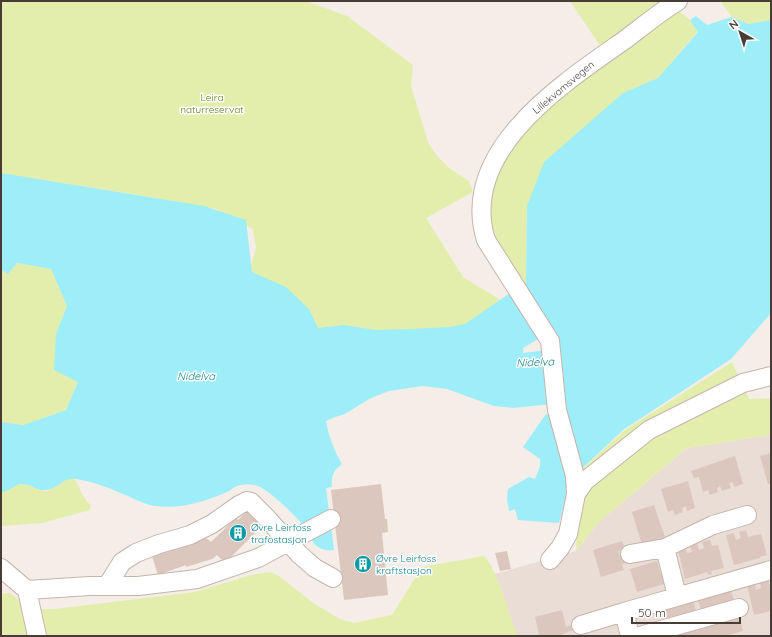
<svg xmlns="http://www.w3.org/2000/svg" width="772" height="637" viewBox="0 0 772 637" font-family="Quicksand,sans-serif">
<style>
.residential{fill:#eaddd5}
.green{fill:#e4eeac}
.water{fill:#9deef8;fill-rule:evenodd}
.building{fill:#dbc7be}
.lines{fill:none;stroke-linecap:round;stroke-linejoin:round}
.minor-casing{stroke:#c5b4ac;stroke-width:20}
.minor{stroke:#fff;stroke-width:18}
.labels{text-anchor:middle;stroke-width:3;stroke-linejoin:round;paint-order:stroke}
.street-label{font-size:10px;fill:#493b35;stroke:#fff}
.park-label{font-size:10px;fill:#5f7c20;stroke:#fff}
.culture-label{font-size:10px;fill:#0d838f;stroke:#fff;text-anchor:start}
.water-label{font-size:11px;font-style:italic;fill:#1d808d;stroke:#fff}
</style>
<rect width="100%" height="100%" fill="#f5ede7"/>
<!-- residential -->
<path class="residential" d="M771,435v201h-254l-22,-62 81,-23 23,-29 88,-74z"/>
<!-- green -->
<path class="green" d="M1,1h305l41,15 66,49 -2,21 17,56 9,14 12,12 20,13 4,11 -47,26 37,59 48,29 -60,26 -24,-4 -25,11 -82,-3 -71,-63 7,-25 -3,-19 -37,-20 -51,-8 -9,-3 -118,-19 -37,-2z
M570,1h101l-68,49z
M720,1h51v19l-23,4 -16,-7z
M675,8l15,12 8,11 -40,47 -35,15 -96,113 -1,76 -5,4 -28,-42 -7,-34 8,-37 34,-51z
M17,263l34,6 16,37 -11,28 22,48 -12,28 -43,15 -22,-3v-152l7,3z
M732,362l17,37 22,-1v37l-84,13 -88,74 -23,29 4,-80 45,-41z
M68,478l7,1 8,17 8,10 -1,4 -48,13 -41,3v-34c8,-1 13,-7 20,-8 9,0 17,7 25,7 7,-1 16,-9 22,-13z
M484,556c12,10 27,62 33,80h-516v-42l9,-1c15,13 24,17 44,16l141,-17 56,-17 19,-3 9,4 34,27 27,16 14,4 38,-8 30,-48z"/>
<!-- water -->
<path class="water" d="M696,16l11,9 25,-8 16,7 23,-4v293l-40,46 -108,71 -53,50 -11,43 -41,-3 -3,-11 -6,2 -2,-12 1,-10 21,-12 6,2 5,-13v-7l-17,-12 23,-33 5,3 10,-14 -48,5 -19,-2 -47,-17 -25,-3 -33,5 -20,8 -24,15 -10,3 -9,4c3,16 8,30 16,43 -9,7 -11,12 -10,23l-6,1 8,62c-22,2 -22,-13 -32,-26 -8,-10 -32,-33 -44,-38 -7,-2 -16,-3 -23,1 -3,1 -5,4 -8,5 -14,6 -31,12 -46,14 -9,1 -19,1 -27,0 -9,-2 -18,-6 -26,-10 -17,-7 -33,-14 -52,-17 -14,-2 -17,10 -30,11 -8,2 -16,-7 -26,-6 -7,2 -11,8 -19,8v-70l22,3 43,-15 12,-28 -24,-12 2,-36 11,-28 -16,-37 -34,-6 -9,11 -7,-4v-97l203,33 42,14 6,52 34,15 23,22 9,19 26,-3 32,5 34,-1 40,-2 15,-3 61,-42 1,-76 17,-44 79,-69 35,-15 40,-46 -8,-12zM550,332l6,2 3,4v5l-3,6 -33,4v-5z"/>
<!-- building -->
<path class="building" d="M771,453v31h-3l-8,-28z
M735,456l8,28 -9,3 -1,-5 -4,1 2,5 -9,3 -2,-5 -3,2 1,4 -8,3 -2,-5 -5,2 -4,-15 -5,1 -3,-7z
M688,481l7,27 -8,3 -1,-5 -4,2 1,4 -8,3 -2,-5 -5,2 -7,-23z
M381,484l4,35h2l1,13 -6,1 6,62 -44,5 -13,-110z
M654,505l11,32 -2,1 2,5 -4,2 -2,-6 -17,6 -10,-33z
M250,508l15,15 -40,40 -8,-8 -5,4 -26,8v-2l-28,10 -7,-22 31,-7 24,-8 5,4 25,-24 2,2z
M746,530l2,7 13,-3 6,21 -7,2v1l-26,7 -8,-30 8,-2 2,7 5,-2 -2,-6z
M710,540l2,6 6,-1 6,23 -13,3 1,3 -4,1 -1,-3 -22,7 -7,-30 7,-2 2,6 5,-1 -2,-7 7,-2 2,7 5,-2 -2,-6z
M622,541l3,8 -7,2 2,5 6,-2 3,8 -7,2 2,6 -23,7 -8,-27z
M507,551l4,18 -11,2 -5,-18z
M657,561l4,13 4,-1 2,8 -4,1 1,2 -27,8 -7,-23z
M768,580l2,6h1v25l-17,4 -7,-30 8,-2 1,7 5,-2 -1,-6z
M730,587l4,14 -33,9 -4,-14z
M692,597l4,14 -32,9 -4,-14z
M562,610l4,17 5,-2 2,5 -15,6h-25l6,-2 -4,-17z
M739,616l4,15 -19,5h-55z"/>
<g class="lines">
<defs>
<path id="minor" d="M576,494l9,-13 64,-51 94,-47 28,-7
M665,548l48,-23 34,-10
M630,554l35,-6 12,48
M550,560l10,-12 8,-14 8,-40 -1,-18 -18,-66 -7,-69 -64,-101c-28,-90 79,-158 140,-201 17,-13 34,-27 52,-38
M1,568l26,22 10,46
M107,586l15,-24 14,-9 23,-9 31,-9 22,-11 27,-19 8,-4 4,1 14,14 35,39 15,13 18,10
M27,590l63,-4h48l59,-7 61,-21 73,-39
M581,625l43,-13
M630,636l-6,-24 147,-42
M640,636l99,-28"/>
</defs>
<!-- minor casing -->
<use href="#minor" class="minor-casing"/>
<!-- minor -->
<use href="#minor" class="minor"/>
</g>
<!-- icons -->
<defs>
<symbol id="building-disc" viewBox="-11 -11 22 22"><circle r="9.5" fill="#0f9aa8" stroke="#fff"/><path d="M-4-6H4V6H1V3H-1V6H-4ZM-2.5-4.3h1.7v1.8h-1.7ZM.8-4.3h1.7v1.8H.8ZM-2.5-1h1.7V.8h-1.7ZM.8-1h1.7V.8H.8Z" fill="#fff"/></symbol>
</defs>
<g fill-rule="evenodd">
<use href="#building-disc" x="228" y="523" width="20" height="20"/>
<use href="#building-disc" x="353" y="554" width="20" height="20"/>
</g>
<g class="labels">
<!-- street labels -->
<g class="street-label">
<text transform="translate(563 87) rotate(-40)" y="4">Lillekvamsvegen</text>
</g>
<!-- park labels -->
<g class="park-label">
<text x="212" y="101">Leira<tspan x="212" dy="12">naturreservat</tspan></text>
</g>
<!-- culture labels -->
<g class="culture-label">
<text x="251" y="531">Øvre Leirfoss<tspan x="251" dy="12">trafostasjon</tspan></text>
<text x="376" y="562">Øvre Leirfoss<tspan x="376" dy="12">kraftstasjon</tspan></text>
</g>
<!-- water labels -->
<g class="water-label">
<text transform="translate(535 362) rotate(-2)" y="4">Nidelva</text>
<text x="196" y="380">Nidelva</text>
</g>
</g>
<!-- border -->
<rect width="772" height="637" fill="none" stroke="#493b35" stroke-width="4"/>
<!-- north arrow -->
<g transform="translate(740 32) rotate(321)" stroke="#ffffff" stroke-width="3" paint-order="stroke">
<path d="M0-3L7 15L0 10L-7 15Z" fill="#493b35"/>
<text y="-6" font-size="11" font-weight="bold" text-anchor="middle" fill="#493b35">N</text>
</g>
<!-- scale -->
<path d="M632 617v6h108v-6" fill="none" stroke="#493b35" stroke-width="2"/>
<text x="638" y="617" font-size="12" fill="#493b35" stroke="#ffffff" stroke-width="3" paint-order="stroke">50 m</text>
</svg>
